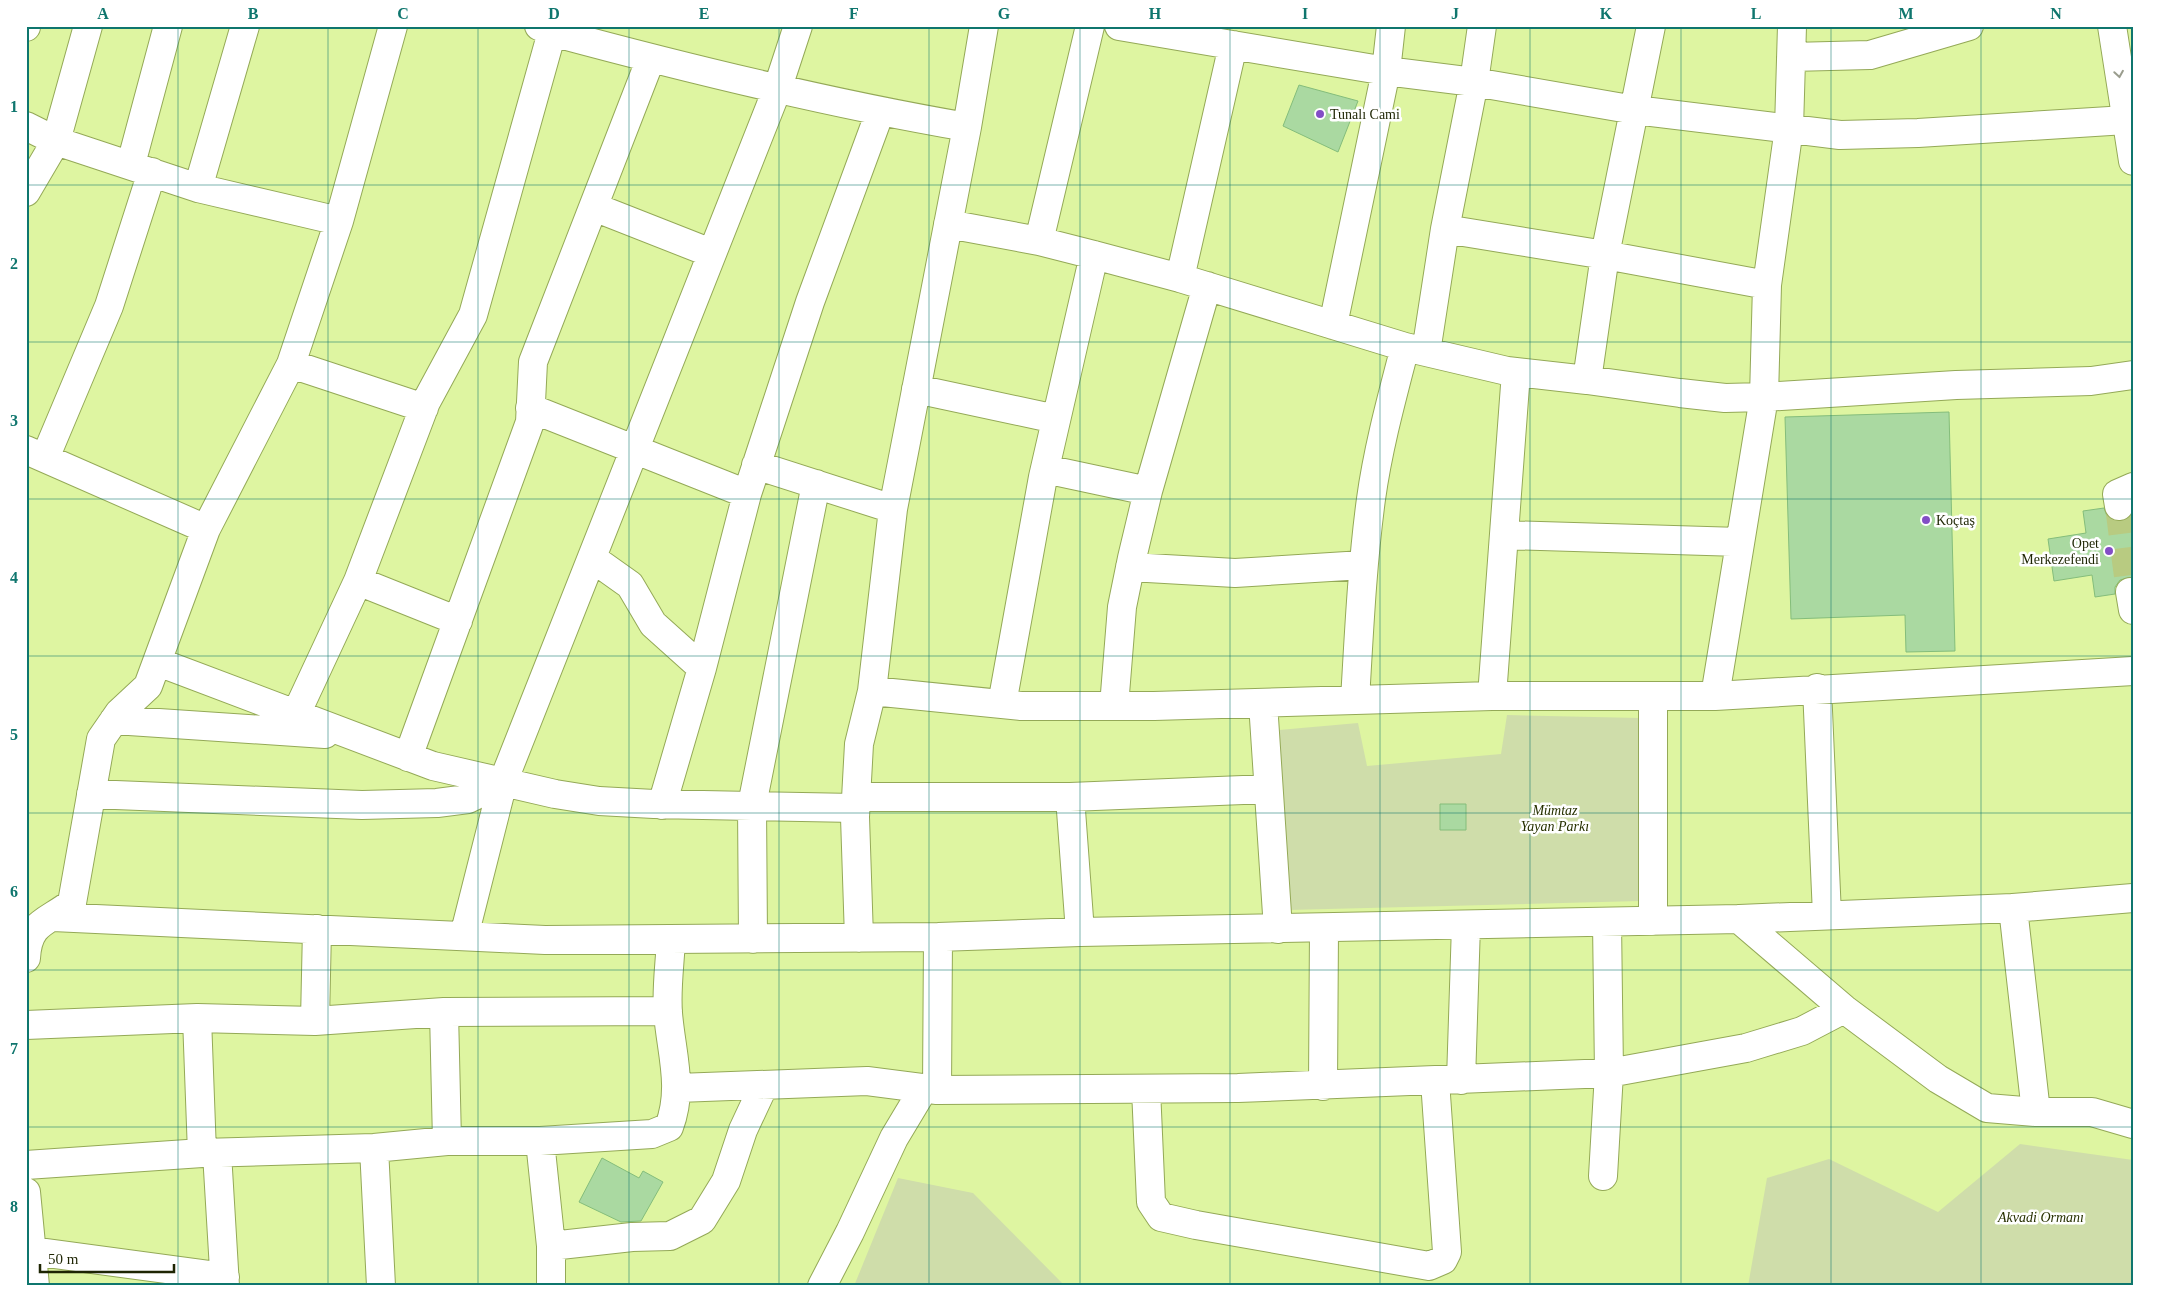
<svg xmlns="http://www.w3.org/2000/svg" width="2159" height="1312" viewBox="0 0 2159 1312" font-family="Georgia,serif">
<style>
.green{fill:#cfddaa}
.building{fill:#aad9a1;stroke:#84bd7b}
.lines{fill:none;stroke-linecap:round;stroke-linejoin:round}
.minor-tunnel{stroke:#b8cb81;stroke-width:28;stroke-dasharray:28 14;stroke-linecap:butt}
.minor-casing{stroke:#94a957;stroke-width:30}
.major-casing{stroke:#94a957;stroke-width:30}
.minor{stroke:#fff;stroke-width:28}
.major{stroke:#fff;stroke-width:28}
.oneway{stroke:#9a9d8e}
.grid{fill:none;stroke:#0f766e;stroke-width:1;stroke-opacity:0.55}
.poi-dot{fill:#834ec6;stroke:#fff;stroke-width:2}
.labels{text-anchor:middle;stroke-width:5;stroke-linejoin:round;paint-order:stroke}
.poi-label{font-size:14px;fill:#1e2503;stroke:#fff;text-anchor:start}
.park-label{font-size:14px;font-style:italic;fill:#273100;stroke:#fff}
.neatline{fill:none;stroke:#0f766e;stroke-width:2}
.grid-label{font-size:16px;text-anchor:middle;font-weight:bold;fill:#0f766e}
</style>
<rect width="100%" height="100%" fill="#def5a1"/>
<!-- green -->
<path class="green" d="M1507,715l133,3v183l-352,9 -9,-180 79,-7 9,43 134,-12z
M2020,1144l113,16v126h-385l19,-108 62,-19 109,53z
M898,1178l75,15 92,93h-211z"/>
<!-- building -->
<path class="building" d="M1299,85l59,16 -20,51 -55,-26z
M1949,412l6,239 -49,1 -1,-37 -114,4 -6,-202z
M2104,508l3,8 7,5h8l9,-6 2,62 -13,3 -5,7v7l-20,3 -3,-22 -38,6 -6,-42 38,-6 -3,-22z
M1440,804h26v26h-26z
M602,1158l37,20 4,-7 20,11 -22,39 -20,1 -42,-20z"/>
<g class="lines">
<!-- minor-tunnel -->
<path class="minor-tunnel" d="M2119,506l11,86"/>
<defs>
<path id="minor" d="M539,26l13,6c137,37 275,71 415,95
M1119,26l267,45 88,11 161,28 205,25 78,-2 208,-13
M26,27v-1
M1791,57l79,-2 99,-29
M26,126l30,15 142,47 141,33
M131,164l37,-138
M198,188l47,-162
M26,192l30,-51 32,-115
M594,207l117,46
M948,224l91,17 55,14 86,23 225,69 102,24 80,9 93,13 45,5 39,-1 192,-12 135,-4 42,-6
M1445,229l160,26 162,30
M1039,241l51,-215
M1180,278l53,-233
M1333,325l53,-254 5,-45
M1426,352l19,-123 29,-147 8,-56
M291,364l133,44
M1587,380l18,-125 46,-229
M916,389l140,30
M530,408l217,86
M26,450l180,79
M45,458l64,-152 43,-134
M756,465l137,44
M1045,469l103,22
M2119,506l-2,-12 16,-7
M1504,535l236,7
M592,558l38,27 23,39 49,44
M1130,567l105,6 128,-8
M358,581l100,40
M2130,592l3,18
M158,662l275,104 122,28 44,7 55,3 201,4
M1817,688l10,227
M872,691l149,15h133l338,-10h223l418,-25
M1492,696l24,-324
M1715,696l49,-299 3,-112 22,-157 3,-102
M1355,700c4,-67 7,-134 16,-201 7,-51 21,-102 34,-152
M1263,703l15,226
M1002,704l41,-227 51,-222
M1114,706l8,-99 10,-49 16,-67 59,-205
M296,714l62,-133 68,-179 47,-87 79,-283
M114,720l211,14
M408,757l122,-335 3,-60 118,-304
M91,794l271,11 75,-2 31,-4 35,-17
M856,797h214l198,-8
M1070,797l10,135
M662,805l40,-137 45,-174 63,-192 70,-190
M2013,908l23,204
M53,917l492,23 393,-3 142,-5 659,-13 274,-11 120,-10
M1739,919l105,90 94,70 49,29 49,4h56l41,12
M1653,921v-225
M464,936l39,-154 275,-695 20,-61
M859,938l-4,-121 4,-73 13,-53 21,-182 74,-382 17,-101
M753,939l-1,-134 64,-321
M26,958c2,-36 20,-35 46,-55l29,-164 18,-26 29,-27 58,-157 85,-165 48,-143 54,-195
M444,1012l3,129
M197,1018l5,135
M315,1021l2,-92
M26,1025l171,-7 118,3 129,-9 224,-1
M1461,1080l5,-155
M1323,1086l1,-157
M678,1088l189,-7 70,9 301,-2 371,-15 137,-25 56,-17 42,-22
M1146,1089l5,113 10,15 35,8 233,41 14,-6 4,-8 -12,-171
M937,1090l1,-153
M540,1141l11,105v40
M374,1148l7,138
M217,1153l8,133
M26,1165l176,-12 172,-5 73,-7h93l112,-7 17,-7c15,-39 2,-75 -1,-114 -2,-24 2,-50 3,-74
M1603,1176l6,-103 -2,-151
M26,1192l9,94
M551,1246l81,-9 38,-1 32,-16 24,-39 17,-51 21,-45
M32,1251l193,26
M822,1286l28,-54 44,-94 30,-50"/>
<path id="major" d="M2112,26l21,135"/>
</defs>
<!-- minor casing -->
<use href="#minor" class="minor-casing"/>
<!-- major casing -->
<use href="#major" class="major-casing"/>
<!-- minor -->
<use href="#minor" class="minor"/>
<!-- major -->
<use href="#major" class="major"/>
</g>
<!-- one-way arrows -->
<defs><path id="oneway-chevron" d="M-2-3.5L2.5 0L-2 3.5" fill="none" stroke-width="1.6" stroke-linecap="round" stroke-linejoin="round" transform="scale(1.25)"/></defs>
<use class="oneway" href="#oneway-chevron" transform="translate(2119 74) rotate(81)"/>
<!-- grid -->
<path class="grid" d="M178,26v1260M328,26v1260M478,26v1260M629,26v1260M779,26v1260M929,26v1260M1080,26v1260M1230,26v1260M1380,26v1260M1530,26v1260M1681,26v1260M1831,26v1260M1981,26v1260M26,185h2107M26,342h2107M26,499h2107M26,656h2107M26,813h2107M26,970h2107M26,1127h2107"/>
<!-- markers -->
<g class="poi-dot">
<circle cx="1320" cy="114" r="5"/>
<circle cx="1926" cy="520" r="5"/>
<circle cx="2109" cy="551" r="5"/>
</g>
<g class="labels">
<!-- poi labels -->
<g class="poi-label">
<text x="1330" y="119">Tunalı Cami</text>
<text x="1936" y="525">Koçtaş</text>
<text x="2099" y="548" text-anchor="end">Opet<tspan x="2099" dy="16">Merkezefendi</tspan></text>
</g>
<!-- park labels -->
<g class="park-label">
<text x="1555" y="815">Mümtaz<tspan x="1555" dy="16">Yayan Parkı</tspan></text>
<text x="2041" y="1222">Akvadi Ormanı</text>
</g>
</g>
<!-- border -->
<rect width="2159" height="1312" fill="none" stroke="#ffffff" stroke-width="55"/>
<!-- scale -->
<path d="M40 1264v8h134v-8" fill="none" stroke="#1e2503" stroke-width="2.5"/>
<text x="48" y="1264" font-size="15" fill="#1e2503" stroke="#ffffff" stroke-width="4" paint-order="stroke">50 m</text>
<rect x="28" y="28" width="2104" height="1256" class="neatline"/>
<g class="grid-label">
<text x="103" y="19">A</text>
<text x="253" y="19">B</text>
<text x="403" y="19">C</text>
<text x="554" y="19">D</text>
<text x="704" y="19">E</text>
<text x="854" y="19">F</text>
<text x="1004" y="19">G</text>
<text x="1155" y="19">H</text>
<text x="1305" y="19">I</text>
<text x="1455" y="19">J</text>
<text x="1606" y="19">K</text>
<text x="1756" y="19">L</text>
<text x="1906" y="19">M</text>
<text x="2056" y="19">N</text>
<text x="14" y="112">1</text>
<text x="14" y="269">2</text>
<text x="14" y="426">3</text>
<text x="14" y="583">4</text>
<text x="14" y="740">5</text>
<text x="14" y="897">6</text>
<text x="14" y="1054">7</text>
<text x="14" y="1212">8</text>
</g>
</svg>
